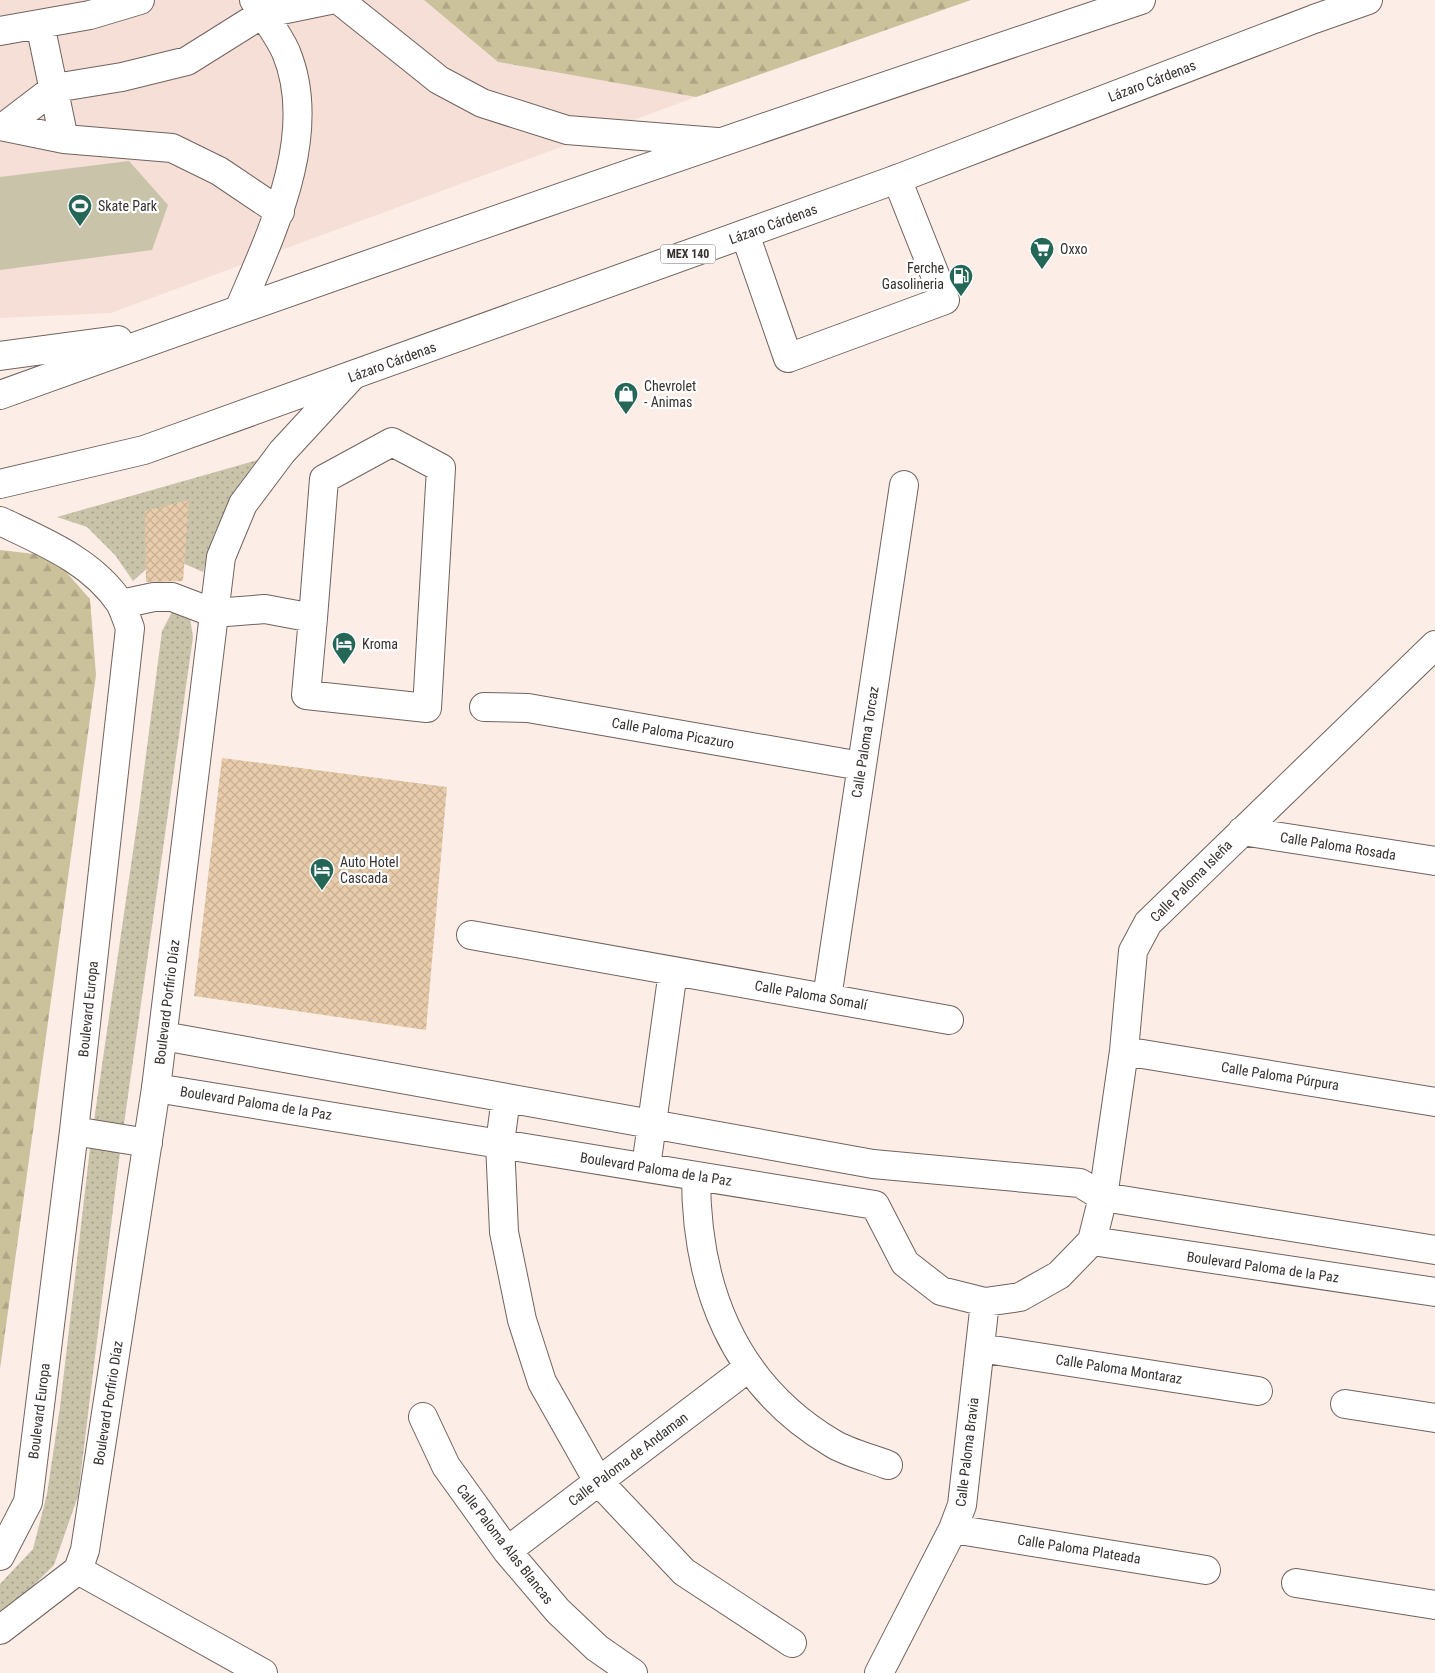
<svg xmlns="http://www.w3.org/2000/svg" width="1435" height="1673" viewBox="0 0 1435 1673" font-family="'Roboto Condensed',sans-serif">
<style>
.built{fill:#f6dfd7}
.grass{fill:url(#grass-dots)}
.forest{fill:url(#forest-firs)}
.pitch{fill:#c9c3aa}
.building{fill:url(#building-cross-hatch)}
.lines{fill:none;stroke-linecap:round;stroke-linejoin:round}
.minor-casing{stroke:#70635e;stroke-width:30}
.major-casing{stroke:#70635e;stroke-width:30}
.highway-casing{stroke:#70635e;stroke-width:30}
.minor{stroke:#fff;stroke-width:28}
.major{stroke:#fff;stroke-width:28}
.highway{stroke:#fff;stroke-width:28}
.labels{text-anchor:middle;stroke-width:4.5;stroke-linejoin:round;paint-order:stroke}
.shield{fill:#fff;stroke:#736f6d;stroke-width:1}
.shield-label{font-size:12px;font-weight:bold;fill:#37312f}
.street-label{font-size:14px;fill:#37312f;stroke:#fff}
.poi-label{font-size:14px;fill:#37312f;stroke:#fff;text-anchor:start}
</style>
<defs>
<pattern id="grass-dots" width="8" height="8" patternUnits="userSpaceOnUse" patternTransform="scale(1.25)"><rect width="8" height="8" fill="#c9c3aa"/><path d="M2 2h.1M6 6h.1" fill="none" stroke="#a49f8b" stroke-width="1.8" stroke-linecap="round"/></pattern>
<pattern id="forest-firs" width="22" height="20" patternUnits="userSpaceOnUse" patternTransform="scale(1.25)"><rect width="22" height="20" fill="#cbc19a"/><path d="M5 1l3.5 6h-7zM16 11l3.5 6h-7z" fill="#afa685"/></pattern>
<pattern id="building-cross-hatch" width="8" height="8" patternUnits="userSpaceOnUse" patternTransform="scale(1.25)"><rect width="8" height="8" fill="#e9ccab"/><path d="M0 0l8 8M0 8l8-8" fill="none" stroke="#c8b093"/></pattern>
</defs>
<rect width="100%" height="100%" fill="#fcede7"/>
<!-- built -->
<path class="built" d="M0,0h424l74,62 198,35 -585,216 -111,5z"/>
<!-- grass -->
<path class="grass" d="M261,459l-25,32 -22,43 -11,38 -25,-11 -25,2 -20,18 -18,-26 -28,-28 -30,-10z
M172,612l18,6 3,19 -73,515 -42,344 -24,69 -54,54v-35l33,-35 14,-55 13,-87 30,-259 48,-331 24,-186z"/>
<!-- forest -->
<path class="forest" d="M424,0h547l-275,97 -198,-35z
M0,550l52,6 38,43 6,76 -96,694z"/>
<!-- pitch -->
<path class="pitch" d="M129,161l39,44 -16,45 -152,20v-93z"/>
<!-- building -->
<path class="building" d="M189,500l-6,81 -37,1 -1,-71z
M222,758l225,29 -21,243 -232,-34z"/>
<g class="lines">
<defs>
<path id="minor" d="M339,0l100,80 43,23 85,27 150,12
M40,24l24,115
M0,31l90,-16 50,-15
M0,126l64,13 108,9 47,23 61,41
M5,126l50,-38 67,-11 65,-16 75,-47 68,-14
M745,234l43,124 157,-58 -48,-121
M240,307c32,-75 80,-173 46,-255 -8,-18 -22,-35 -32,-52
M214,613l51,-4 48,9 -7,77 121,13 14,-240 -49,-26 -68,37 -11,139
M484,707l44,1 333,58
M1242,831l193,30
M471,935l478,85
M827,998l77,-513
M163,1036l710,128 207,19 23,14 332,53
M1124,1051l311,51
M156,1088l719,117 30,58 36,28 44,11 35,-5 39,-22 33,-34 11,-44 21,-146 9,-100 15,-28 287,-278
M506,1098l-6,45 4,89 18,88 20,62 56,99 86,91 108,71
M646,1167l27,-196
M696,1176c0,110 37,208 136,267 16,10 38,15 56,22
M1092,1241l343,51
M980,1348l278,43
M1345,1404l90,14
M423,1417l23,49 61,85 51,60 39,37 36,25
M953,1529l253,41
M507,1551l241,-183
M78,1570l185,103
M1296,1583l139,22
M879,1673l74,-144 9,-24 23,-203"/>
<path id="major" d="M0,521c44,21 92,40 120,82 4,7 7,17 10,25l-56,503 -46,371 -28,54
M121,604l33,-7h18l42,16
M74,1131l74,12
M0,1630l78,-60 7,-20 71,-462 65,-531 22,-53 39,-52 70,-76"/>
<path id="highway" d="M0,356l118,-16
M0,395c379,-136 759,-267 1141,-395
M0,484l144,-34 753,-271 417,-160 54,-19"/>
</defs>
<!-- minor casing -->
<use href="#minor" class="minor-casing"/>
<!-- major casing -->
<use href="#major" class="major-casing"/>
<!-- highway casing -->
<use href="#highway" class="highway-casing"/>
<!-- minor -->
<use href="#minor" class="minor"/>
<!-- major -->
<use href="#major" class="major"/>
<!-- highway -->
<use href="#highway" class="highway"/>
</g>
<!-- icons -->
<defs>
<symbol id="stadium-pin" viewBox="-11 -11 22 30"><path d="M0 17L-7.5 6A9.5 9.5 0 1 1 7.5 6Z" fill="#256757" stroke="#fff"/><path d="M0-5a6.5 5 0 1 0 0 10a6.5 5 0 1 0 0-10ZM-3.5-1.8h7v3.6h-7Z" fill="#fff"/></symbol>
<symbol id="supermarket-pin" viewBox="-11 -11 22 30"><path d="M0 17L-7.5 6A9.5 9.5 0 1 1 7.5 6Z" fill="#256757" stroke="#fff"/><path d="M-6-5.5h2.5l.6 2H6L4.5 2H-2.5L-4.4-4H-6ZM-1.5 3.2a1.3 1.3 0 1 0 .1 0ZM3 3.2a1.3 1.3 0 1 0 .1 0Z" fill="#fff"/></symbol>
<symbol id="fuel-pin" viewBox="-11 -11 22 30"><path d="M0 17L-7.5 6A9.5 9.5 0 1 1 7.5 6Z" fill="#256757" stroke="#fff"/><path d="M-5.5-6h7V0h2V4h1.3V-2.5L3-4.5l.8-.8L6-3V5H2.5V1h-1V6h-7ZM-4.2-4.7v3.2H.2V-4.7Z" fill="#fff"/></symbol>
<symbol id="shop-pin" viewBox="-11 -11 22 30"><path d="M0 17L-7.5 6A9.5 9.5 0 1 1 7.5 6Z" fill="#256757" stroke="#fff"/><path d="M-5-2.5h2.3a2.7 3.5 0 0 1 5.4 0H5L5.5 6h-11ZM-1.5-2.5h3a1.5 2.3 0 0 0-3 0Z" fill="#fff"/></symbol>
<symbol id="hotel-pin" viewBox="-11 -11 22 30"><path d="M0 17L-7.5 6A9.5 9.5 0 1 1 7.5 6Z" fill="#256757" stroke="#fff"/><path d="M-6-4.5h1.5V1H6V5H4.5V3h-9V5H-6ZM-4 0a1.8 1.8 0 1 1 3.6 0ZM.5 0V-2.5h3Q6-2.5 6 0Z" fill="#fff"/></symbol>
</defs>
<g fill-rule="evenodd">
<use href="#stadium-pin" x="66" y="192" width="28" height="38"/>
<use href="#supermarket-pin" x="1028" y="235" width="28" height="38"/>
<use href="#fuel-pin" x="947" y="262" width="28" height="38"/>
<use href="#shop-pin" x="612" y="380" width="28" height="38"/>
<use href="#hotel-pin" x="330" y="630" width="28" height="38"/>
<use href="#hotel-pin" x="308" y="856" width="28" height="38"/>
</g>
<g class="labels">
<!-- shield labels -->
<rect class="shield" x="660.5" y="244.5" width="55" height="19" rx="4"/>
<g class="shield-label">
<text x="688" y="258">MEX 140</text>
</g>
<!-- street labels -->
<g class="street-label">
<text transform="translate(1152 81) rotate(-21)" y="5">Lázaro Cárdenas</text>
<text transform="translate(773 224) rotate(-20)" y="5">Lázaro Cárdenas</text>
<text transform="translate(392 362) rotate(-20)" y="5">Lázaro Cárdenas</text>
<text transform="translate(673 733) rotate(10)" y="5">Calle Paloma Picazuro</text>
<text transform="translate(865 742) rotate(-81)" y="5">Calle Paloma Torcaz</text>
<text transform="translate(1338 846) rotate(9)" y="5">Calle Paloma Rosada</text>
<text transform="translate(1191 881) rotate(-45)" y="5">Calle Paloma Isleña</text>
<text transform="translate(811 995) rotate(10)" y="5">Calle Paloma Somalí</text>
<text transform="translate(167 1002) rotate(-83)" y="5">Boulevard Porfirio Díaz</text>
<text transform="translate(88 1009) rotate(-84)" y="5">Boulevard Europa</text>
<text transform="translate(1280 1076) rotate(9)" y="5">Calle Paloma Púrpura</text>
<text transform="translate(256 1103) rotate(9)" y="5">Boulevard Paloma de la Paz</text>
<text transform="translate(656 1169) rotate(9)" y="5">Boulevard Paloma de la Paz</text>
<text transform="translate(1263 1267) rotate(8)" y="5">Boulevard Paloma de la Paz</text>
<text transform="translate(1119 1369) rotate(9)" y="5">Calle Paloma Montaraz</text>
<text transform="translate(108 1403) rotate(-81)" y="5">Boulevard Porfirio Díaz</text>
<text transform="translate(39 1411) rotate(-83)" y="5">Boulevard Europa</text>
<text transform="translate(967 1452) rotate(-83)" y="5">Calle Paloma Bravia</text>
<text transform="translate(628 1459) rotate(-37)" y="5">Calle Paloma de Andaman</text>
<text transform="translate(505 1544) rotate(52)" y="5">Calle Paloma Alas Blancas</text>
<text transform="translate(1079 1549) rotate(9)" y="5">Calle Paloma Plateada</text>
</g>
<!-- poi labels -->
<g class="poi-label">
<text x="98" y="211">Skate Park</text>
<text x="1060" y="254">Oxxo</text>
<text x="944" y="273" text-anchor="end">Ferche<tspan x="944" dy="16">Gasolineria</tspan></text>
<text x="644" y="391">Chevrolet<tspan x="644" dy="16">- Animas</tspan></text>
<text x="362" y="649">Kroma</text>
<text x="340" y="867">Auto Hotel<tspan x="340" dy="16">Cascada</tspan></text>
</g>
</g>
</svg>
